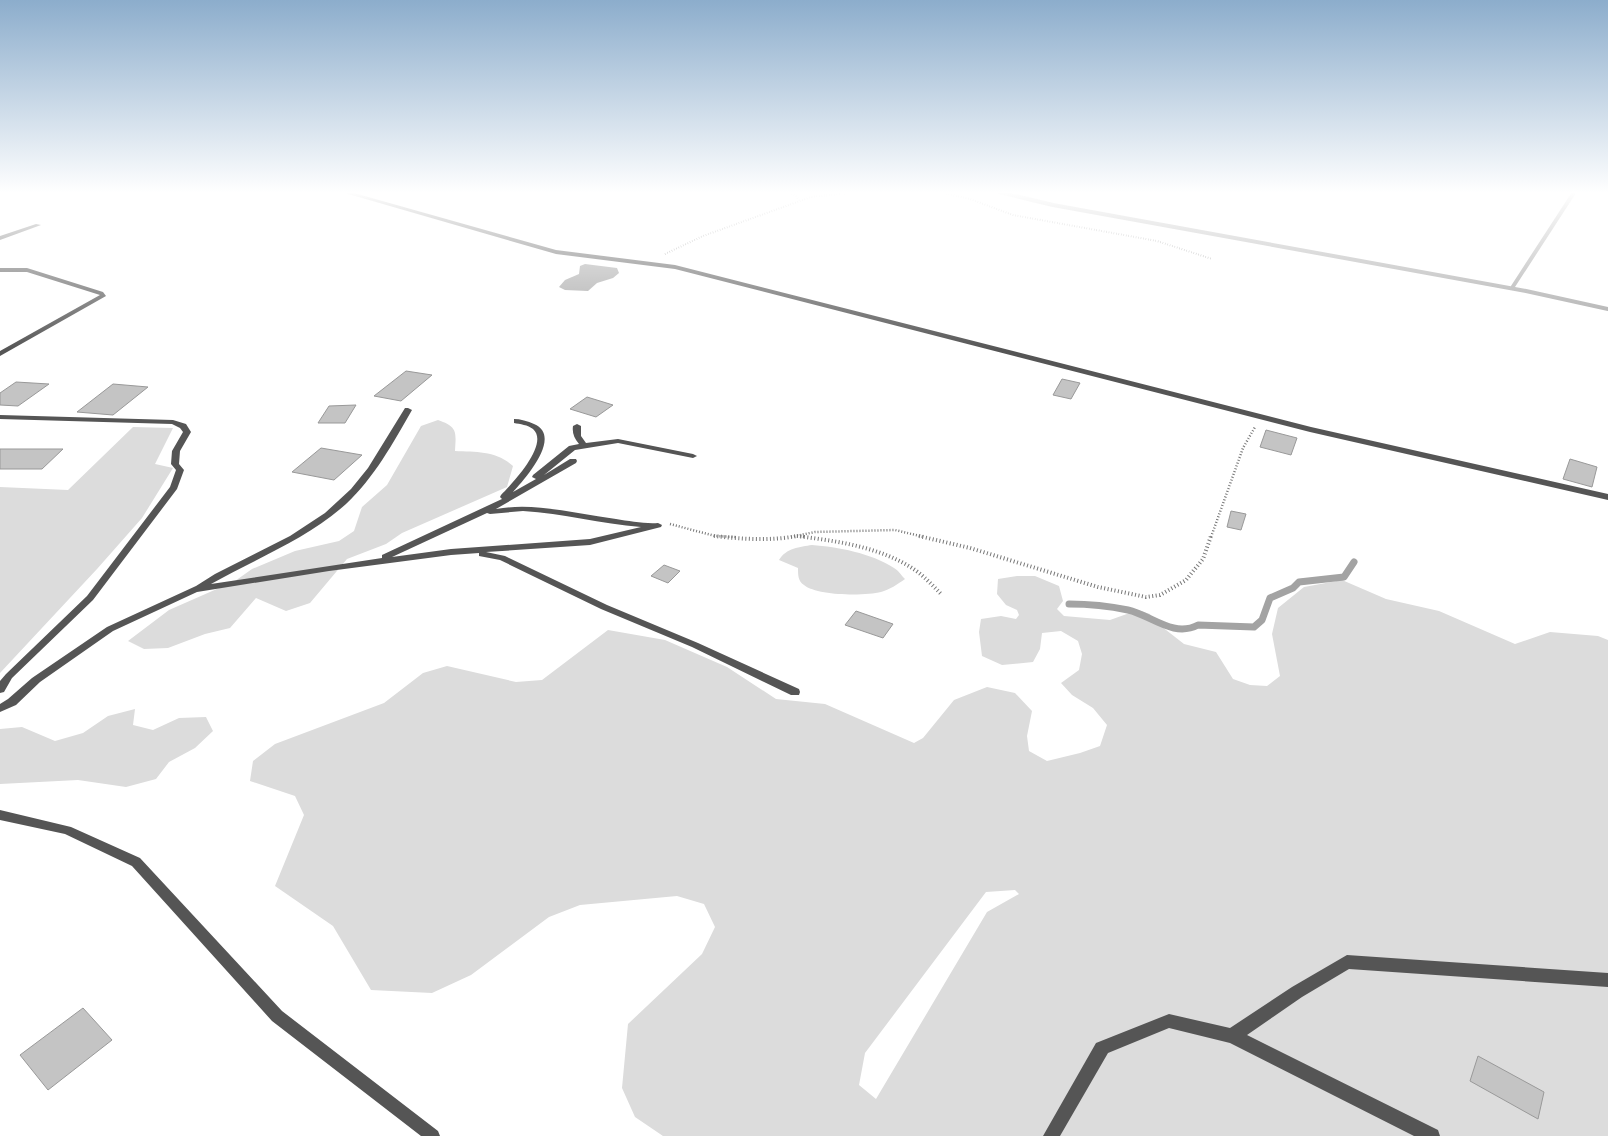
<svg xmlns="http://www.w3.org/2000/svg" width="1608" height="1136" viewBox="0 0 1608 1136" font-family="Inter,sans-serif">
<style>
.green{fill:#dcdcdc;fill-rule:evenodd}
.water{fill:#a3a3a3}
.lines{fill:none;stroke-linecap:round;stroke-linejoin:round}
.stream-far1{stroke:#a3a3a3;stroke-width:4}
.stream{stroke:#a3a3a3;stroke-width:7}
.building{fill:#c4c4c4;stroke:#999}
.path-far2{stroke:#777;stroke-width:2;stroke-dasharray:0.5 2;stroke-linecap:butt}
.path-far1{stroke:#777;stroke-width:2.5;stroke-dasharray:1 2;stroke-linecap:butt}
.path{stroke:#777;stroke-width:4;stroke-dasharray:1 2.5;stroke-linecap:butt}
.service{fill:#555;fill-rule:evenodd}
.minor{fill:#555;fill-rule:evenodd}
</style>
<rect width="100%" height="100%" fill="#fff"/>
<!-- green -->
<path class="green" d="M438,420c20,7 18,12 17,31 22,1 42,0 58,15l-6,21 -105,46 -16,11 -39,15 -37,44 -24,8 -30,-13 -26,30 -25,6 -37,14 -24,1 -16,-8 41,-31 66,-29 17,-12 43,-18 44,-10 15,-10 8,-24 25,-22 34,-59z
M133,427l40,1 -18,36 18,4 -31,50 -45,51 -97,104v-186l68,3z
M812,545c26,2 59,8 82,23 4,2 7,7 11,11 -7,5 -16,11 -24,13 -16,4 -64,4 -77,-7 -6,-4 -6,-10 -6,-17l-19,-8c7,-12 21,-13 33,-15z
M1017,576h18l24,10 4,15 -6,8 7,7 46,4 28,-10 12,4 2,5 32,25 32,8 17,27 17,6 17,1 13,-10 -8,-42 6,-26 26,-21 38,-7 44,19 53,12 76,33 35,-12 48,4 10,4v496h-945l-28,-19 -13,-29 6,-64 74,-70 13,-27 -11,-23 -27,-8 -97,9 -31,12 -78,58 -39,18 -61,-3 -38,-64 -58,-40 29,-71 -9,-19 -45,-15 3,-20 22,-17 109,-41 39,-30 24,-7 69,16 26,-2 66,-50 57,10 62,27 49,32 49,5 89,39 9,-5 31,-38 33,-13 28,6 17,18 -5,25 2,15 18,10 33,-8 20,-7 7,-21 -14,-17 -21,-13 -11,-12 18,-13 3,-16 -4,-13 -17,-10 -19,2 -2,16 -7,13 -31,3 -20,-9 -3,-24 2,-13 20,-3 15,3 3,-4 -2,-5 -11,-5 -9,-11 1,-15zM1015,890l4,4 -32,18 -111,187 -17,-14 6,-32 121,-161z
M135,709l-2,16 20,5 26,-12 27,-1 7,14 -18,17 -26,14 -13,17 -30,8 -48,-7 -78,4v-55l22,-2 33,14 28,-8 25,-17z"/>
<!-- water -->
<path class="water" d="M585,264l32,4 2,5 -6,5 -16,5 -9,8 -23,-1 -6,-3 6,-7 14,-6 1,-8z"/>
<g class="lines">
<!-- stream-far1 -->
<path class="stream-far1" d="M995,191l58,14 473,86 82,18
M1512,288l63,-97"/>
<!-- stream -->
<path class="stream" d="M1069,604c20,0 40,2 59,6 23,5 45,28 70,15l56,2 8,-7 8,-22 23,-10 6,-6 45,-5 10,-15"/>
</g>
<!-- building -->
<path class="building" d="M406,371l26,4 -31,26 -27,-5z
M1062,379l18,4 -9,16 -18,-4z
M16,382l33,2 -31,22 -18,-1v-12z
M113,384l35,3 -35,28 -36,-3z
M587,397l26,8 -17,12 -26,-8z
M356,405l-11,18h-27l11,-17z
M1266,430l31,8 -6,17 -31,-8z
M321,448l41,7 -28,25 -42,-8z
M0,449h63l-21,20h-42z
M1570,459l27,8 -5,20 -29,-8z
M1231,511l15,3 -5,16 -14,-3z
M664,565l16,6 -12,12 -17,-7z
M856,611l37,13 -10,14 -38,-13z
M83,1008l29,32 -64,50 -28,-35z
M1478,1056l66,36 -6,27 -68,-38z"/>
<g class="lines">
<!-- path-far2 -->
<path class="path-far2" d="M782,191l13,4 4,5
M665,254l38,-18 108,-39 45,-5h70l17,1 27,6 43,16 144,26 55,18"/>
<!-- path-far1 -->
<path class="path-far1" d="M670,524l45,12 21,1
M797,536l7,1
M791,537l24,-5 80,-2 29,7
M1211,537l32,-89 12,-21"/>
<!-- path -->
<path class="path" d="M714,536c26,3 57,5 83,0
M797,536c40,5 84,11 118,34 10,7 18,16 26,24
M919,536l51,12 128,39 48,10 14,-2 26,-15 17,-21 8,-23"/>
<!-- service -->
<path class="service" d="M36,224l5,1 -41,15v-4z
M0,268h27l76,24 3,4 -106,60v-5l100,-56 -73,-23h-27z
M405,408h3l4,2c-19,33 -38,68 -66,94 -39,35 -89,54 -135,80l171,-26v-3l120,-56 -2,-2 1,-2c11,-11 49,-51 32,-66 -5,-4 -13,-5 -19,-6v-4c6,0 14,2 20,5 29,12 -9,55 -21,68l23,-13 -4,-2 1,-2 36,-29 10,-2c-5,-6 -7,-11 -6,-18l4,-2 4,2v10l5,7 32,-4 75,15 4,2 -4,2 -75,-15 -43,7 -31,25 26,-16h6l1,2 -1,2 -80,46c40,-7 80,5 120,10 13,2 29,5 42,4l4,2 -1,2 -71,18 -104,7 19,4 102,49 91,38 101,46 1,3 -1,3h-8l-99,-48 -91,-38 -101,-49 -21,-4v-3l-28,2 -122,16 -132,21 -84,39 -73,51 -24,23 -16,7v-8l8,-5 24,-21 75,-51 89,-41 19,-12 75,-38 35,-23 26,-24 17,-21zM523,511c40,2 78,13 118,16l-51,12 -139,10 -59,8 95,-44 3,1z
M0,415l173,5 13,4 5,8 -11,19 -1,13 5,6 -7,19 -84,111 -81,78 -8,14 -4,1v-12l6,-7 81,-78 83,-109 6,-17 -5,-6 1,-13 11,-19 -3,-4 -8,-4 -172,-5z
M0,810l71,17 69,31 142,153 156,120 2,5h-19l-149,-115 -140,-155 -67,-32 -65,-14z"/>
<!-- minor -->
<path class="minor" d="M338,191h9l209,59 119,15 636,162 297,67v6l-298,-68 -635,-163 -119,-15z
M1347,955l261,18v14l-259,-18 -47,28 -55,38 191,95 2,6h-26l-184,-93 -61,-15 -61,25 -48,83h-17l53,-93 73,-29 61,14 62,-41z"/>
</g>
<!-- sky -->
<linearGradient id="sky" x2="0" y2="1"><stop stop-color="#8cadcc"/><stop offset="0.55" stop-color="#fff"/><stop offset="1" stop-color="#fff" stop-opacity="0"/></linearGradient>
<rect width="1608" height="350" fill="url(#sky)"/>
</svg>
